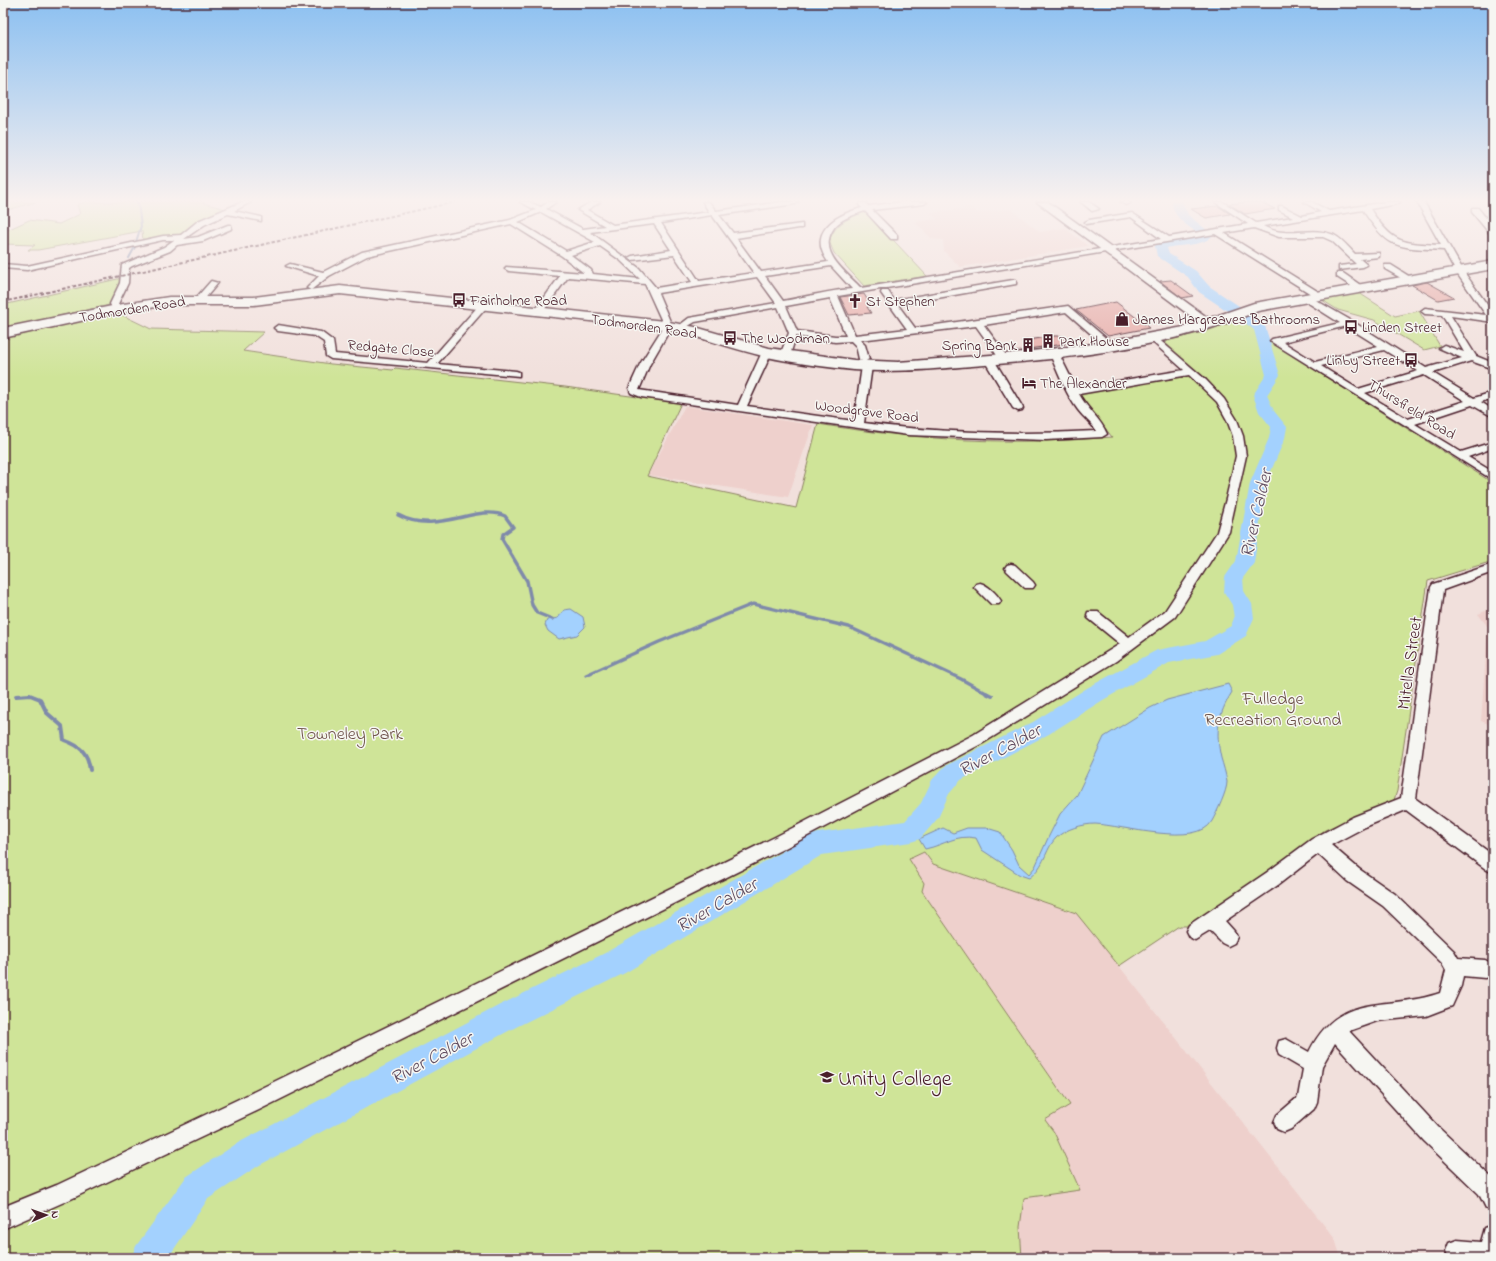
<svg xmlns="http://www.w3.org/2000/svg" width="1496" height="1261" viewBox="0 0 1496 1261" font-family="'Indie Flower',sans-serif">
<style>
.built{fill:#eed0cc}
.green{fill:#cfe498;stroke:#8c8262}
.water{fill:#a3d1fe;stroke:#7f8aaa}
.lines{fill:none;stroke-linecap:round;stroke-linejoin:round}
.stream-far2{stroke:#7f8aaa;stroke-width:2}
.stream-far1{stroke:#7f8aaa;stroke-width:3.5}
.stream{stroke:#7f8aaa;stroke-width:4}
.river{fill:#a3d1fe;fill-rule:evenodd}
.building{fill:#e6aba7;stroke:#4a1f2b}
.street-casing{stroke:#4a1f2b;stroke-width:3}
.secondary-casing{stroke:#4a1f2b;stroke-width:3}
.highway-casing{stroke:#4a1f2b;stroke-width:3}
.street{fill:#f6f6f2;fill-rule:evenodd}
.secondary{fill:#f6f6f2;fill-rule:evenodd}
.highway{fill:#f6f6f2;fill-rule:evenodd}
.rail{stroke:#4a1f2b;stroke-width:2;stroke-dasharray:3.5 2;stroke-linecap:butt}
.labels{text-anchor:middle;stroke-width:3;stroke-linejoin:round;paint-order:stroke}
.far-poi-label{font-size:15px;fill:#4a1f2b;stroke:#f6f6f2;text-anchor:start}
.far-street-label{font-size:15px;fill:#4a1f2b;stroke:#f6f6f2}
.street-label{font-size:18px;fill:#4a1f2b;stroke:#f6f6f2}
.park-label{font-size:18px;fill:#6b5046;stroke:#f6f6f2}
.water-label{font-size:19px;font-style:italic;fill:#604c60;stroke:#f6f6f2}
.near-poi-label{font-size:22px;fill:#4a1f2b;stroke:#f6f6f2;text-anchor:start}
</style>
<rect width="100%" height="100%" fill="#f1e0dc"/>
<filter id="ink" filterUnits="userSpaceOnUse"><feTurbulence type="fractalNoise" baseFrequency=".025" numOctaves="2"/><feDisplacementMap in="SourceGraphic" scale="8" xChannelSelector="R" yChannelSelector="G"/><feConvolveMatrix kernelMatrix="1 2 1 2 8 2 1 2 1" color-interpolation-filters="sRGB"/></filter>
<g filter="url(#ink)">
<!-- built -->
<path class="built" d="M971,207l8,6 32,-4 29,23 25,-4 23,18 -128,21 -16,-16 -1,-11 -11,-1 -17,-17 22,-3 -7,-6z
M685,406l128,19 -25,72 -140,-22z
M1493,608v118l-12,-5 7,-94 -10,-13z
M924,852l9,12 145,50 257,325 6,19h-1153l730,-384 -10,-15z"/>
<!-- green -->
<path class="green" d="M4,202h32l-32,9z
M84,202h121l-2,1 23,6 -45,25 -38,7 -1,-10 -104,19h-10l7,-5 -32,-1v-12l26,-12 30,4 21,-10 -3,-9z
M866,211l61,65 -63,10 -30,-33 -5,-12c7,-19 19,-22 37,-30z
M122,278l-4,12 -8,15 -107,23v-23z
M1359,293l36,23 24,-5 21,35 -16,4 -50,-30 -36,-10 -16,-10z
M116,312l35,17 113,3 -21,19 88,13 62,6 2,-2 170,19 116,16 -34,73 149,32 22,-84c97,16 196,22 294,13l-34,-43 121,-20 -34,-30 3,-4 36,-8 45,-16 13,7 7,18 224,142v78l-65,20 -31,210 -4,12 -21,6 -47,21 -135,96h-11l-60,40 -43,-53 -143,-49 -9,-12 -15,7 15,24 -2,8 148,214 -25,15 9,12 26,58 -56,8 -4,29 2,31h-1019v-922z"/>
<!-- water -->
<path class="water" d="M571,609l12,8 2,10 -8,8 -18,4 -11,-8 -3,-6 2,-5 11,-2 6,-8z
M1228,684l4,8c-14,23 -17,39 -11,66 2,7 5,16 6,24 0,9 -10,30 -15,39 -14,27 -91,4 -117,3 -12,0 -30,5 -39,14 -12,13 -10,27 -27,40l-9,-3 -38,-25 -6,-12c-21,-4 -31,7 -51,11l-6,-10 24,-11 10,5 14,-5h20l13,4 12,18 7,15 10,9 6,-7 13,-29 12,-24 17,-19 27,-58 46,-29 17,-8z"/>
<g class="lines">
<!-- stream-far2 -->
<path class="stream-far2" d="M136,202l2,1 3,23 -5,16
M129,258l6,-11"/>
<!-- stream-far1 -->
<path class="stream-far1" d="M398,515c39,21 79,-12 107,1l8,11 -10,7 -1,5 25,42 5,24 5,8 15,6
M586,675l73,-33 94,-38 96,23 112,52 27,15"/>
<!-- stream -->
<path class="stream" d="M986,693l6,3
M16,696l14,-1 10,4 7,14 15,13 2,14c16,6 24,12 26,30"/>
<!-- river -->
<path class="river" d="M1172,202h10l6,13 25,20c-9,12 -33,9 -46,13l2,6 27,17 13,15 45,30 11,10 15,49 -13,20 7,16 13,16 -2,11 -19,45 -12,80 -11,15 1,13 8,13 2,14 -8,18 -29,18 -48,9 -66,37 -54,34 -88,46 -12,14 -11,24 -18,21 -9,3 -89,13 -197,118 -107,53 -260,140 -50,33 -40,59h-37l5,-12 50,-69 50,-33 262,-138 107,-53 204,-117 9,-3 87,-12 16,-18 11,-23 13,-14 88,-44 54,-34 70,-38 48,-9 26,-15 3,-8 -2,-13 -8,-13 1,-15 11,-16 14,-78 19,-45 2,-11 -12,-15 -6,-17 13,-20 -12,-45 -10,-8 -45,-30 -11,-15 -31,-21 -2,-10 2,-3 42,-9c-12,-9 -26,-16 -27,-32z"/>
</g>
<!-- building -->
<path class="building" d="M1246,202h15l14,7 -30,5 -16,-10z
M1218,206l12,8 -24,4 -15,-9z
M1171,280l22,16 -11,2 -22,-17z
M1427,282l27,15 -16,3 -26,-15z
M864,294l7,12 -4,1 4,6 -22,2 -9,-18z
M1116,302l18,14 15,12 -41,8 -32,-26z
M1054,336h10l1,8 -37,5 -6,-8z"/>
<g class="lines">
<defs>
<path id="street" d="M242,202h9l-17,9 27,6v4l-33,-7 -24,11 -20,14 14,-2 30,-12h3v4l-28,12 -26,4 -7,6 -38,15 -3,2 -1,15 -10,21 3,5 -1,2h-6l-4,-7 10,-21 2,-18 42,-18 10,-7h-11l-136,30 -24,-2v-4l24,2 136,-30 18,-1 17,-14z
M520,202h9l12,5 7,-5h8l-10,7 37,20 22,-3 -27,-16 13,-8h9l-13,8 26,15 96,-13 -6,-10h6l7,9 65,-9h17l-3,2 -76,11 14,18 69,-9v4h-3l-63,10 25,34 67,-10c-21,-30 7,-47 34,-54l-3,-3 1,-2h6l2,3 34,-4h25l-3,2 -52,6 25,25v4h-6l-26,-28c-12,4 -27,8 -33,20 -13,23 15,42 29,57l300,-49 -30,-22 -45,7 -1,-2 4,-2 43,-7 37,24 79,-13 -33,-22h8l33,21 37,-6 -14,-7v-4h3l20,10 19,-4 -17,-10h8l17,9 57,-9h14l-3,2 -27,5c23,35 31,34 71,36l-24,-43h7l40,70 29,41v9l-42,-6 25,40 17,7v6l-22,-8 -38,12 41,25 19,-6v6l-12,4 12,8v7l-21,-12 -57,19 46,28 32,-10v6l-25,9 25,15v8l-223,-139 2,-2 68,-16 -38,-24 -1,-2 4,-3 47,27 74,47 36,-10 -23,-10 5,-3 20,7 -22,-37 -17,-1 -4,-3 4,-3 61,7 -30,-43 -12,-22c-46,-3 -55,1 -81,-40l-100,16c25,14 48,-1 71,9 8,4 15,13 21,19l24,-1v4l-19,2 7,6 -4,2 -24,3v-4l17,-2 -24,-23 -9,-4h-44l-25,-9 -30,5 98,61v4l-3,1 -104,-65 -377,62 17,39 52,-6 -26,-36 1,-2h6l6,9 119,-20h3v4l-118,21 17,23 153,-22 47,40 -5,3 -3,-1 -41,-36 -82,13 25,34 -5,3 -3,-1 -25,-35 -116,14 5,5 4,14 -5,3 -5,-3 -3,-13 -5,-5 -16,1 -39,-6 -6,19 -5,3 -5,-3 9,-22 -11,-26 -83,15 -15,9 -4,-3 13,-10 87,-15 -19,-26 -99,16 14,33 -22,38 -11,26 99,15 24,-53 5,-3 5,3 -25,54 107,15 8,-55 5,-3 5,3 -8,57c76,10 155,12 232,8 -5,-9 -12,-13 -18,-21 -12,-16 -20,-37 -28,-56l2,-2h6l18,36 108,-18 -36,-32 4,-3 3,1 51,44 18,19 13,21 6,16 3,20 -17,76 -54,85 -59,44 -133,82 -196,104 -528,263 -188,89 -68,30v-22l54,-22 188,-89 530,-259 198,-102 147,-91 -32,-26 -1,-3 1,-3h10l31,25 36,-26 52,-79 9,-33 10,-43 -3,-20 -6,-16 -10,-18 -28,-27 -110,19c8,15 21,24 28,40l-5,3 -56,3 -138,-5 -267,-38 -10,-4 -2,-5 11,-24 24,-38 -19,-42 -77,-7 -27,37h-6l-1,-2 26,-36 -51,-5 -4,-2 1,-2 78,6 -22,-17 -51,-32 -144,32 -38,20 -18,14 -4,-2 12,-12 -33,-10 4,-2 33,8 39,-20 148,-32 26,-10zM541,212l54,30 -29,9 -48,-29zM712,215l42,58 -55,8 -38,-58zM654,224l17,26 -39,6 -4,2 4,2 42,-5 18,27 -36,6 -17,-20 -49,-36zM600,246l20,14 20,19 -47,-5 -2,-4 -20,-15zM831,266l21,23c-22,1 -46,8 -69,12l-18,-25zM830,298l16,38h-11l-38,-5 -11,-25zM1346,326l32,20 -63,16 -32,-20zM1384,350l34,21 -60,18 -37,-23zM1424,375l41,26 -57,18 -43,-26z
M1081,202h8l10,7 -7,2z
M1121,202h8l1,1 -4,2z
M1472,208h6l15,19v7h-3l-18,-22z
M1385,265h6l24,15 -7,2 -23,-13z
M1337,273h6l23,16 -4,2h-3l-22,-14z
M211,281l7,2 -16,19h-6v-4z
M483,303l4,3 -1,2 -49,56 79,7 3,1v4l-188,-17 -5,-3 -2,-14 -9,-6 -37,-5 -4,-3 4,-3 43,7 12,9 2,13 93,9 52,-59z
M989,357l5,3 29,48 -1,2 -4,1 -5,-3 -29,-48z
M1011,564l4,1 18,17 2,3 -2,3h-8l-18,-17 -2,-3 2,-3z
M1493,564v8l-50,18 -27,209 77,56v18l-6,-3 -81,-60 -41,17 -34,18 28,24 36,25 59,57 4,7 27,2 6,3 2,4 -2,8 -6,3 -22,-2 -2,10 -9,20 -26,10 -49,5 -28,10 89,96 55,52v32l-7,-3 -7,-14 -55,-53 -89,-98 -13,23 -5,36 -3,7 -23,20 -7,3 -7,-3 -3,-7 3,-7 21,-18 5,-28 -24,-14 -2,-7 2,-7 7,-2 23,13c31,-63 78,-40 131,-59l6,-23 -4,-7 -59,-57 -36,-25 -29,-27 -40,31 -53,36 9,10 3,6 -3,6 -6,3 -6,-3 -12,-12 -15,9 -6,-3 -3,-6 3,-6 77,-52 46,-34 41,-22 48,-19 30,-211 2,-3z
M980,583c8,2 17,11 21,18l-2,3h-8l-17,-17 2,-3z
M1493,1225v33h-44l-3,-7 3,-8 8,-3 24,2 4,-14z"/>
<path id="secondary" d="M1037,202h11l167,121 -6,4 -5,-1z"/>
<path id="highway" d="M1493,261v8l-235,42c-90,37 -190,48 -286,55 -39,3 -78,7 -118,4 -29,-3 -59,-7 -87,-13 -35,-8 -68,-21 -103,-28l-324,-35 -86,11h-85l-52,8 -114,25v-10l114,-23 52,-8h85l86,-11 324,35 31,6 74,21 85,12 44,2 106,-8 82,-9 98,-18 70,-24z"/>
</defs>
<!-- street casing -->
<use href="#street" class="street-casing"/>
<!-- secondary casing -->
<use href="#secondary" class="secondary-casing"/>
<!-- highway casing -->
<use href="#highway" class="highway-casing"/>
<!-- street -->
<use href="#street" class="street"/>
<!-- secondary -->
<use href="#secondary" class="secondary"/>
<!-- highway -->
<use href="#highway" class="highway"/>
<!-- rail -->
<path class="rail" d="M3,302l452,-100"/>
</g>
</g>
<!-- sky -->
<linearGradient id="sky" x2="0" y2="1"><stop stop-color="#8cc0f1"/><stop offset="0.53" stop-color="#f9f1ef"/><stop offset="1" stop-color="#f9f1ef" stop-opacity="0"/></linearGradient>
<rect width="1496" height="378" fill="url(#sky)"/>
<!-- icons -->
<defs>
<symbol id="bus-bare" viewBox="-9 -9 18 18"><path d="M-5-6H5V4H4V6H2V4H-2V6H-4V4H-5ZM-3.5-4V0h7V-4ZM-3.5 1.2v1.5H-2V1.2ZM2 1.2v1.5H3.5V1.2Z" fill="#4a1f2b" stroke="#f6f6f2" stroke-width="2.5" paint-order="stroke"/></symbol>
<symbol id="church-bare" viewBox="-9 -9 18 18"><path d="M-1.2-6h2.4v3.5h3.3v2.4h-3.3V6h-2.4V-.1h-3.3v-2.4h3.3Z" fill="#4a1f2b" stroke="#f6f6f2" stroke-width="2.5" paint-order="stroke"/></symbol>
<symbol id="shop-bare" viewBox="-9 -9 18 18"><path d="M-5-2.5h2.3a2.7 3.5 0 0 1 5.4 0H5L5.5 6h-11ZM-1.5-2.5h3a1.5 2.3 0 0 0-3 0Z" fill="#4a1f2b" stroke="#f6f6f2" stroke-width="2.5" paint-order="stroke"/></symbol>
<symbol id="building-bare" viewBox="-9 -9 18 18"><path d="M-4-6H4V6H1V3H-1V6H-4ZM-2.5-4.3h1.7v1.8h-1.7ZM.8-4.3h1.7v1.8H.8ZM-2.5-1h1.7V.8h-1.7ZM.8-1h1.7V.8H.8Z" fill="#4a1f2b" stroke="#f6f6f2" stroke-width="2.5" paint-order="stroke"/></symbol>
<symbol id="hotel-bare" viewBox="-9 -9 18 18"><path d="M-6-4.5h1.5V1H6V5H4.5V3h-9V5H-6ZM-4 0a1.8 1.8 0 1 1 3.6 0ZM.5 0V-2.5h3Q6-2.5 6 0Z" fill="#4a1f2b" stroke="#f6f6f2" stroke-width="2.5" paint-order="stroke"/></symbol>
<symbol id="school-bare" viewBox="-9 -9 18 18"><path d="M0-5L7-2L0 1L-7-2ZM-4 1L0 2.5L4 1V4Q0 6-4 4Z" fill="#4a1f2b" stroke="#f6f6f2" stroke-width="2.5" paint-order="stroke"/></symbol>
</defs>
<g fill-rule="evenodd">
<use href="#bus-bare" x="449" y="290" width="20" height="20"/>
<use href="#church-bare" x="845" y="291" width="20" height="20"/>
<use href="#shop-bare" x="1112" y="309" width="20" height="20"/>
<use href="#bus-bare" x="1341" y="317" width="20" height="20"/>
<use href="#bus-bare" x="720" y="328" width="20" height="20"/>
<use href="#building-bare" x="1038" y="331" width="20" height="20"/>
<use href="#building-bare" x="1018" y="335" width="20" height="20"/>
<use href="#bus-bare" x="1401" y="350" width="20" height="20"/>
<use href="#hotel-bare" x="1019" y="373" width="20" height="20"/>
<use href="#school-bare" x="817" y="1067" width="20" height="20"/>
</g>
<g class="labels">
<!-- far-poi labels -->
<g class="far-poi-label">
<text x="470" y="305">Fairholme Road</text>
<text x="866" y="306">St Stephen</text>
<text x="1133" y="324">James Hargreaves Bathrooms</text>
<text x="1362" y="332">Linden Street</text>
<text x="741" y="343">The Woodman</text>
<text x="1059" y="346">Park House</text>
<text x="1017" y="350" text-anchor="end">Spring Bank</text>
<text x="1400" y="365" text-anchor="end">Linby Street</text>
<text x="1040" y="388">The Alexander</text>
</g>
<!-- far-street labels -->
<g class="far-street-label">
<text transform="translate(132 309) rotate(-9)" y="5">Todmorden Road</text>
<text transform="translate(644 326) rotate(8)" y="5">Todmorden Road</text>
<text transform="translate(391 348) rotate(5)" y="5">Redgate Close</text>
<text transform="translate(1412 409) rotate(32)" y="5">Thursfield Road</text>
<text transform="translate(867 411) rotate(7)" y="5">Woodgrove Road</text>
</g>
<!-- street labels -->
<g class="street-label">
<text transform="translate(1409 663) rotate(-82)" y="6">Mitella Street</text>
</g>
<!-- park labels -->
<g class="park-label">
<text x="1273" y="704">Fulledge<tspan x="1273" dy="21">Recreation Ground</tspan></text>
<text x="350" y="739">Towneley Park</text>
</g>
<!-- water labels -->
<g class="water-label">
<text transform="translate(1255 513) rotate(-77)" y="7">River Calder</text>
<text transform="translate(999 749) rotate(-28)" y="7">River Calder</text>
<text transform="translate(716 904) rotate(-30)" y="7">River Calder</text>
<text transform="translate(431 1057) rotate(-28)" y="7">River Calder</text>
</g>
<!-- near-poi labels -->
<g class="near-poi-label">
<text x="838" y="1085">Unity College</text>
</g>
</g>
<!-- margin -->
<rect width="1496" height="1261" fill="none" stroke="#f6f6f2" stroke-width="16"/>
<rect x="8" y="8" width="1480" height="1245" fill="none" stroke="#4a1f2b" stroke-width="1.5" filter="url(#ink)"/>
<!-- north arrow -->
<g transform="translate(46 1215) rotate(88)" stroke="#f6f6f2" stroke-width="3" paint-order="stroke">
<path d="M0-3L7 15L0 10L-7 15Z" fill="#4a1f2b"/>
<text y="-6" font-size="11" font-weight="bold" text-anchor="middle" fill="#4a1f2b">N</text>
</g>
</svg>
